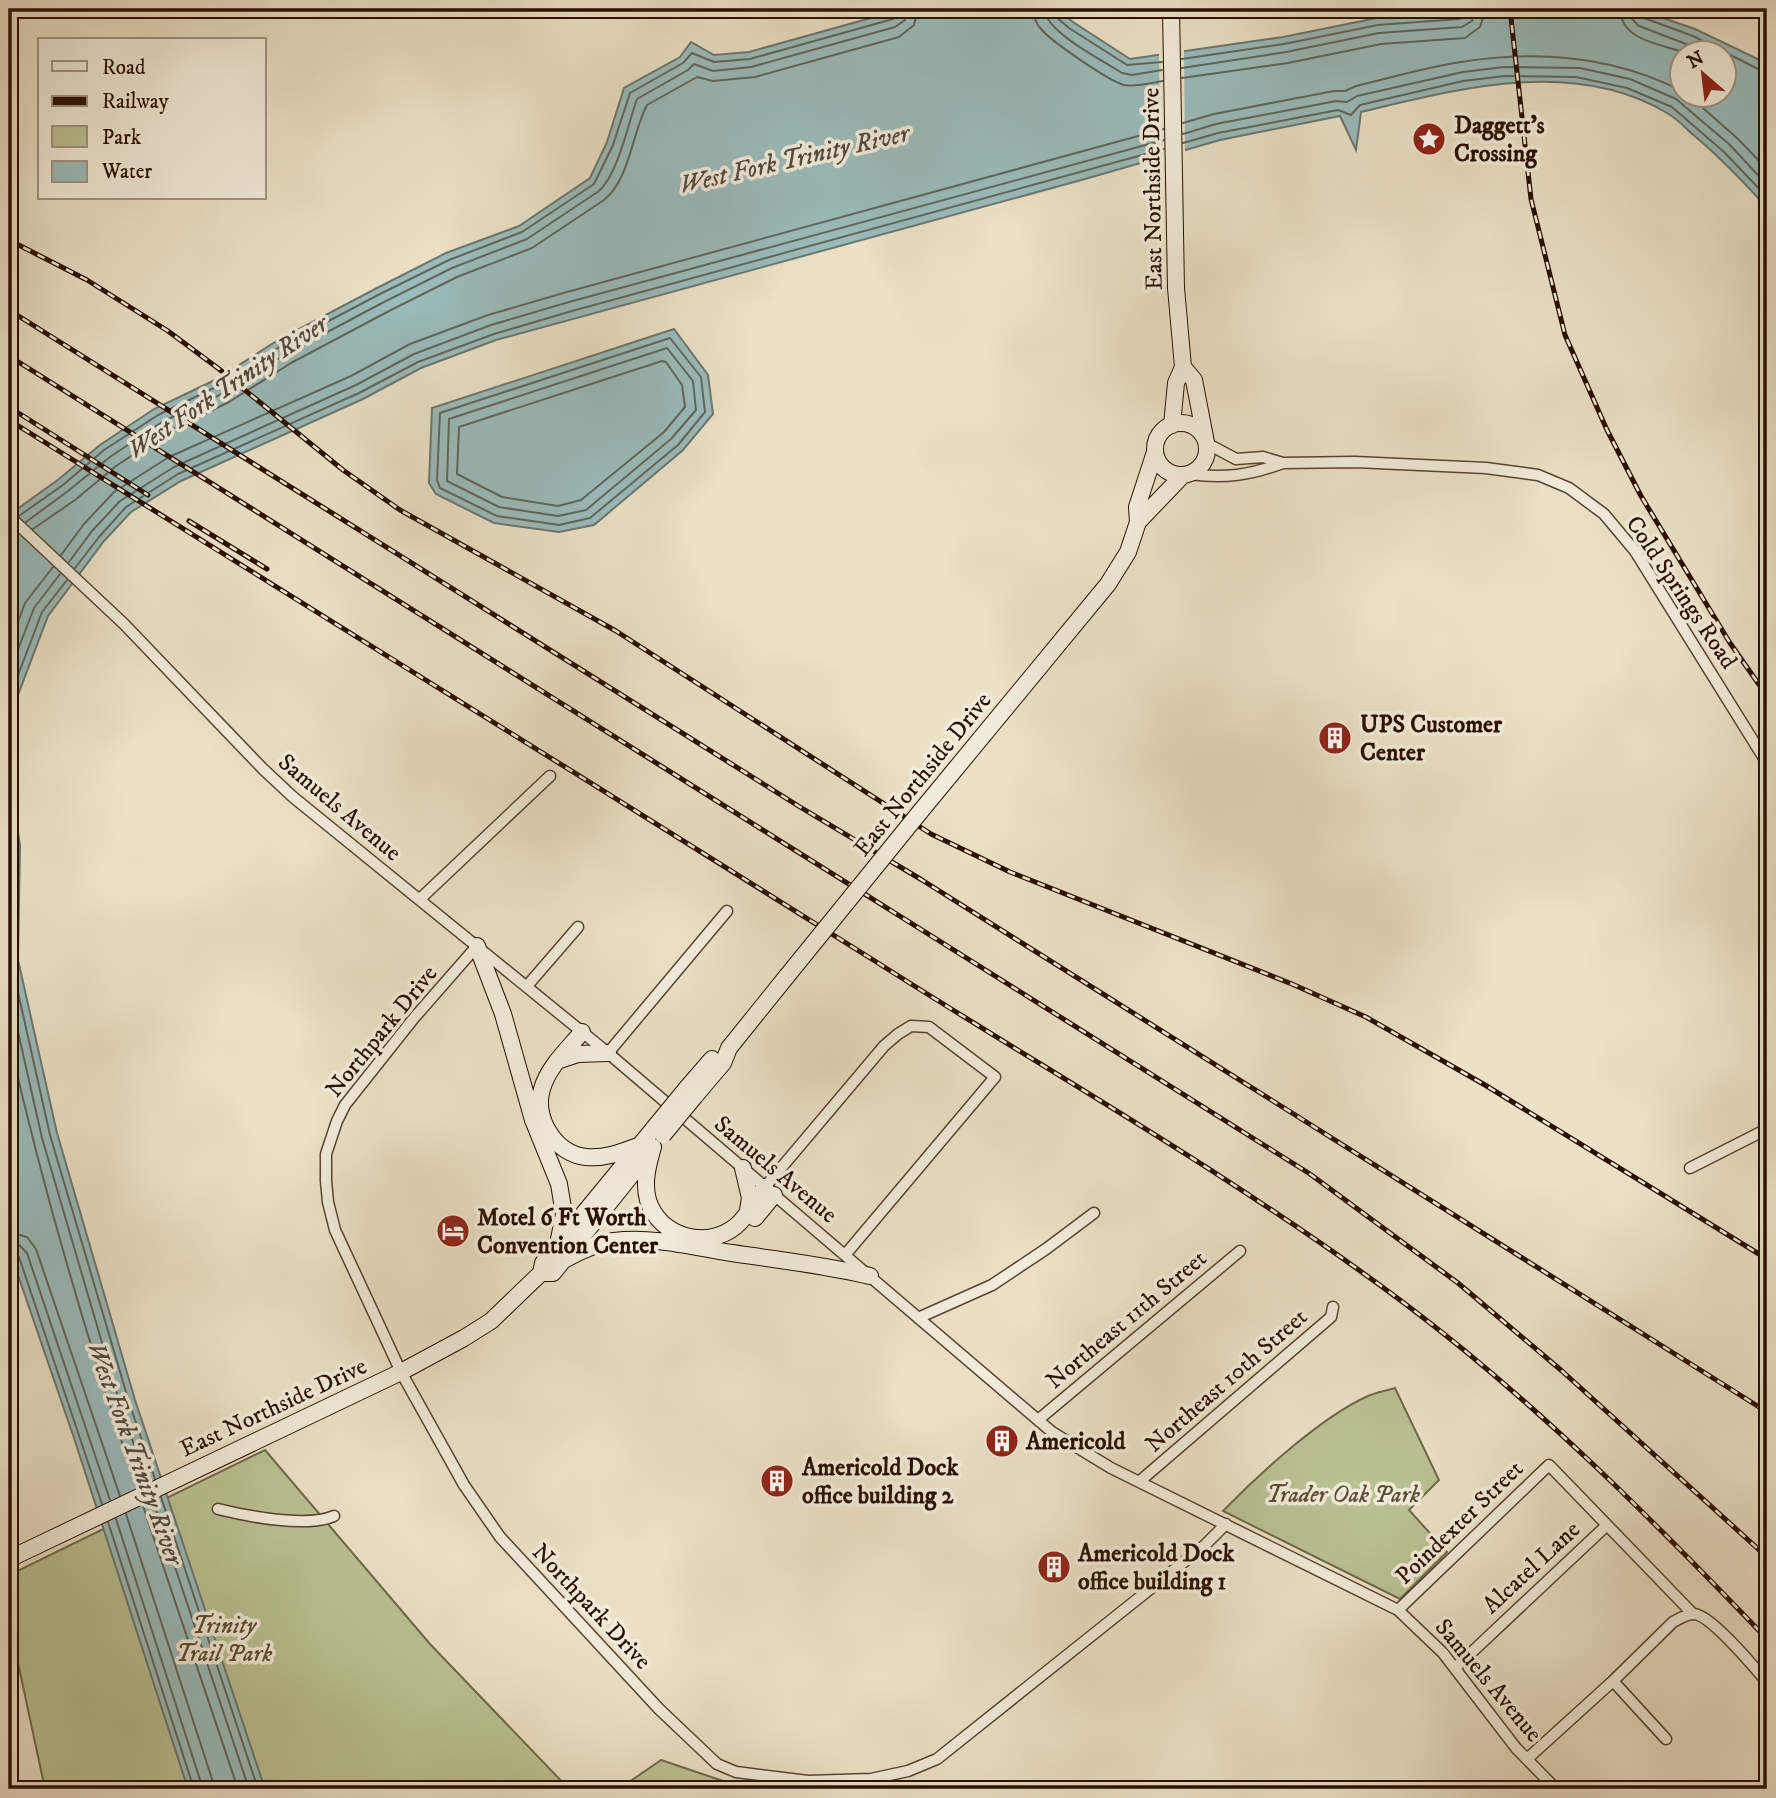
<svg xmlns="http://www.w3.org/2000/svg" width="1776" height="1798" viewBox="0 0 1776 1798" font-family="'IM FELL DW Pica',serif">
<style>
.green{fill:#bac293;stroke:#71684a;stroke-width:2}
.water{fill:#9abcbc;stroke:#6c7771;stroke-width:2;fill-rule:evenodd}
.pier{fill:#ebe1c6}
.lines{fill:none;stroke-linecap:round;stroke-linejoin:round}
.shore{stroke:#61665e;stroke-width:2}
.street-casing{stroke:#594432;stroke-width:13}
.secondary-casing{stroke:#280f00;stroke-width:18}
.street{stroke:#f2ecda;stroke-width:10}
.secondary{stroke:#f2ecda;stroke-width:16}
.rail-casing{stroke:#280f00;stroke-width:5}
.rail{stroke:#f2ecda;stroke-width:2.5;stroke-dasharray:8;stroke-linecap:butt}
.secondary-bridge-casing{stroke:#280f00;stroke-width:18;stroke-linecap:butt}
.secondary-bridge{stroke:#f2ecda;stroke-width:16}
.labels{text-anchor:middle;stroke-width:7;stroke-linejoin:round;paint-order:stroke}
.poi-label{font-size:24px;font-weight:bold;fill:#280f00;stroke:#f2ecda;text-anchor:start}
.street-label{font-size:24px;fill:#280f00;stroke:#f2ecda}
.park-label{font-size:24px;font-style:italic;fill:#5b4e33;stroke:#f2ecda}
.water-label{font-size:26px;font-style:italic;fill:#504c42;stroke:#f2ecda}
</style>
<rect width="100%" height="100%" fill="#ebe1c6"/>
<filter id="stains"><feTurbulence type="fractalNoise" baseFrequency=".00286" numOctaves="4"/><feColorMatrix values="0 0 0 0 .2 0 0 0 0 .09 0 0 0 0 .02 0 0 0 .5 -.17"/></filter>
<radialGradient id="worn" r=".72"><stop offset=".6" stop-color="#630" stop-opacity="0"/><stop offset="1" stop-color="#630" stop-opacity=".3"/></radialGradient>
<!-- green -->
<path class="green" d="M1395,1388l44,92 -30,30 38,42 -47,47 -177,-88c36,-37 98,-94 145,-115 8,-4 18,-5 27,-8z
M265,1450l165,194 139,145h-524l-36,-168v-46z
M661,1760l86,29h-128z"/>
<!-- water -->
<path class="water" d="M903,9h154l16,13 57,37 153,-22 94,-19 112,-9h148l58,20 67,32 5,6v141c-24,-27 -48,-52 -76,-75 -7,-7 -15,-15 -24,-20 -94,-56 -209,-24 -306,-1l-5,38 -16,-34 -120,24 -135,39 -589,161 -75,28 -58,31 -182,82 -50,31 -27,29 -56,75 -38,100 -1,17v-218l50,-36 41,-34 54,-36 63,-30 61,-39 99,-52 69,-35 73,-27 71,-48 17,-36 17,-54 56,-31 11,-15 23,13 35,-3zM1682,52h42v42h-42z
M674,329l34,46 5,39 -30,36 -89,75 -35,7 -65,-9 -58,-29 -7,-11 3,-75z
M9,772l11,73 -2,115 39,173 78,267 130,389h-77l-115,-354 -64,-186z"/>
<!-- pier -->
<path class="pier" d="M1184,48l1,105 -25,8 -1,-110z"/>
<g class="lines">
<!-- shore -->
<path class="shore" d="M1034,9c0,8 1,14 7,20 11,13 68,52 83,56 12,2 27,-2 39,-4
M1044,9c2,23 58,51 78,64l10,2 30,-5
M1053,9l2,7 14,12 58,37 35,-3
M1620,9c1,31 39,35 63,43
M1630,9l2,10 7,7 68,26
M1639,9l1,5 4,4 49,18 69,35h5
M1182,59l102,-15 94,-19 81,-6 6,-3 1,-7
M1182,68l104,-16 93,-19 83,-6 10,-6 3,-12
M1182,78l106,-15 93,-19 84,-6 15,-11 6,-18
M1687,94l50,44 30,31
M1183,123l31,-9 120,-23h11l11,-5c35,-8 70,-19 105,-24 75,-12 152,-6 221,29
M1183,134l33,-10 120,-23 11,1 10,-6 106,-24 41,-5 76,1 50,11 46,20 54,46 37,40
M1183,143l35,-10 120,-23 13,5 9,-10 103,-24 42,-5 71,1 51,11 45,19 52,45 43,45
M670,338l31,39 4,35 -27,33 -88,73 -31,7 -62,-9 -57,-28 -3,-8 3,-67z
M667,348l26,33 3,29 -25,29 -85,71 -28,6 -59,-9 -52,-26 2,-62z
M662,361l4,1 16,23 3,22 -21,25 -83,68 -23,6 -56,-9 -45,-23 2,-47z
M19,516l44,-31 41,-35 54,-35 62,-30 61,-39 99,-52 69,-34 73,-28 72,-48 19,-39 17,-52 53,-30 9,-10 22,9 36,-3 143,-40 4,-4 1,-6
M26,522l42,-31 42,-34 52,-35 62,-29 62,-39 98,-52 68,-34 75,-29 72,-48c19,-17 29,-67 38,-92l51,-29 6,-6 19,7 38,-4 144,-40 10,-7 2,-11
M33,529l42,-29 41,-34 51,-34 62,-30 62,-39 98,-52 68,-34 75,-29 72,-48c26,-21 28,-67 43,-95l50,-28 16,4 42,-4 144,-40 15,-12 4,-16
M61,555l23,-31 30,-32 55,-35 182,-81 59,-32 78,-29 79,-23 597,-163
M69,562l23,-31 28,-30 54,-34 182,-82 58,-31 77,-29 78,-23 595,-162
M75,568l24,-31 27,-30 52,-33 181,-81 59,-31 76,-28 78,-23 592,-162
M9,646l16,-43 28,-36
M9,673l25,-65 26,-34
M9,699l33,-87 25,-32
M9,819l4,26 -2,116 39,174 79,267 26,77
M9,992l33,146 78,266 27,79
M9,1039c34,151 78,301 128,448
M9,1232l18,5 9,12 84,247
M9,1242l10,3 8,8 83,247
M9,1251l6,1 4,5 83,247
M161,1497l97,292
M153,1501l96,288
M143,1506l95,283
M126,1514l86,265 1,10
M116,1519l87,270
M108,1522l86,267"/>
<defs>
<path id="street" d="M1206,443l30,16 27,-2 20,6 72,-1 131,6 52,7 31,13 35,26 31,37 132,212
M1190,474c35,5 60,1 93,-11
M9,516l115,108 139,145 30,28 315,256 444,379 59,36 287,142 45,43 73,95 40,41
M420,899l130,-123
M477,946l-63,72 -69,87 -8,16 -11,33v27l2,21 7,28 66,142 63,113 36,52 159,172 58,55 19,8 72,9 63,-2 37,-8 29,-12 267,-213 22,-22
M527,986l51,-59
M608,1053l119,-142
M1690,1168l77,-39
M765,1187l119,-141 14,-12 13,-8 18,1 66,50 -150,178
M918,1318l74,-33 54,-36 48,-36
M1038,1420l202,-169
M1140,1481l191,-164 2,-10
M218,1509c28,7 89,19 116,7
M1398,1610l151,-145 144,149
M1455,1668l151,-142
M1613,1681l53,58
M1527,1759l86,-78 60,-59c6,-3 13,-8 21,-8 17,1 60,53 73,68"/>
<path id="secondary" d="M1171,9l5,279 7,79 -7,16 -4,42
M1183,367l11,13 11,57
M1155 449a26 26 0 1 1 52 0a26 26 0 1 1-52 0Z
M1138,522l-1,-15 18,-55
M920,812l188,-228 20,-32 10,-30 44,-46
M477,946l26,68 30,106 26,64 5,30 -6,30
M582,1032c-14,17 -34,35 -40,57 -9,28 13,65 44,68 18,2 36,-5 52,-11
M560,1060l18,-6 30,-1
M686,1089l26,-30
M695,1096l28,-33 6,-15 58,-72
M653,1147c-5,18 -10,35 -5,53 11,37 59,50 88,26 12,-10 20,-26 29,-39
M743,1168l7,30 -2,12
M755,1218l19,-23
M564,1260c16,-9 32,-17 50,-19 38,-5 80,6 118,12 46,7 92,12 138,23
M541,1273h12l96,-120
M9,1559l392,-187 63,-34 27,-17 50,-48 2,-10 111,-135"/>
</defs>
<!-- street casing -->
<use href="#street" class="street-casing"/>
<!-- secondary casing -->
<use href="#secondary" class="secondary-casing"/>
<!-- street -->
<use href="#street" class="street"/>
<!-- secondary -->
<use href="#secondary" class="secondary"/>
<defs>
<path id="rail" d="M1510,9l21,190 34,136 42,95 34,66 89,147 37,53
M9,240l78,40 81,51 51,38 124,101 57,40 216,121 315,203 79,38 282,112 74,33 119,68 282,174
M9,310l791,497 122,73 845,532
M9,356l1301,818 148,109 104,88 205,186
M9,407l139,88
M9,420c289,181 580,361 869,543 176,112 359,215 526,340 132,99 249,217 363,336
M189,521l78,48"/>
</defs>
<!-- rail casing -->
<use href="#rail" class="rail-casing"/>
<!-- rail -->
<use href="#rail" class="rail"/>
<defs>
<path id="secondary-bridge" d="M787,976l133,-164
M654,1128l32,-39
M663,1135l32,-39"/>
</defs>
<!-- secondary-bridge casing -->
<use href="#secondary-bridge" class="secondary-bridge-casing"/>
<!-- secondary-bridge -->
<use href="#secondary-bridge" class="secondary-bridge"/>
</g>
<!-- icons -->
<defs>
<symbol id="sight-disc" viewBox="-11 -11 22 22"><circle r="9.5" fill="#8f2418" stroke="#f2ecda"/><path d="M0-6L1.8-2.2L6-1.7L2.9 1.2L3.7 5.4L0 3.3L-3.7 5.4L-2.9 1.2L-6-1.7L-1.8-2.2Z" fill="#fff"/></symbol>
<symbol id="building-disc" viewBox="-11 -11 22 22"><circle r="9.5" fill="#8f2418" stroke="#f2ecda"/><path d="M-4-6H4V6H1V3H-1V6H-4ZM-2.5-4.3h1.7v1.8h-1.7ZM.8-4.3h1.7v1.8H.8ZM-2.5-1h1.7V.8h-1.7ZM.8-1h1.7V.8H.8Z" fill="#fff"/></symbol>
<symbol id="hotel-disc" viewBox="-11 -11 22 22"><circle r="9.5" fill="#8f2418" stroke="#f2ecda"/><path d="M-6-4.5h1.5V1H6V5H4.5V3h-9V5H-6ZM-4 0a1.8 1.8 0 1 1 3.6 0ZM.5 0V-2.5h3Q6-2.5 6 0Z" fill="#fff"/></symbol>
</defs>
<g fill-rule="evenodd">
<use href="#sight-disc" x="1410" y="120" width="38" height="38"/>
<use href="#building-disc" x="1316" y="719" width="38" height="38"/>
<use href="#hotel-disc" x="434" y="1212" width="38" height="38"/>
<use href="#building-disc" x="983" y="1422" width="38" height="38"/>
<use href="#building-disc" x="758" y="1462" width="38" height="38"/>
<use href="#building-disc" x="1035" y="1548" width="38" height="38"/>
</g>
<g class="labels">
<!-- poi labels -->
<g class="poi-label">
<text x="1454" y="133">Daggett's<tspan x="1454" dy="28">Crossing</tspan></text>
<text x="1360" y="732">UPS Customer<tspan x="1360" dy="28">Center</tspan></text>
<text x="477" y="1225">Motel 6 Ft Worth<tspan x="477" dy="28">Convention Center</tspan></text>
<text x="1026" y="1449">Americold</text>
<text x="802" y="1475">Americold Dock<tspan x="802" dy="28">office building 2</tspan></text>
<text x="1078" y="1561">Americold Dock<tspan x="1078" dy="28">office building 1</tspan></text>
</g>
<!-- street labels -->
<g class="street-label">
<text transform="translate(1152 189) rotate(-91)" y="8">East Northside Drive</text>
<text transform="translate(1682 592) rotate(56)" y="8">Cold Springs Road</text>
<text transform="translate(922 774) rotate(-51)" y="8">East Northside Drive</text>
<text transform="translate(340 807) rotate(40)" y="8">Samuels Avenue</text>
<text transform="translate(381 1031) rotate(-51)" y="8">Northpark Drive</text>
<text transform="translate(776 1169) rotate(40)" y="8">Samuels Avenue</text>
<text transform="translate(1126 1319) rotate(-40)" y="8">Northeast 11th Street</text>
<text transform="translate(1226 1380) rotate(-41)" y="8">Northeast 10th Street</text>
<text transform="translate(273 1407) rotate(-25)" y="8">East Northside Drive</text>
<text transform="translate(1459 1522) rotate(-44)" y="8">Poindexter Street</text>
<text transform="translate(1531 1567) rotate(-43)" y="8">Alcatel Lane</text>
<text transform="translate(592 1606) rotate(47)" y="8">Northpark Drive</text>
<text transform="translate(1489 1680) rotate(50)" y="8">Samuels Avenue</text>
</g>
<!-- park labels -->
<g class="park-label">
<text x="1343" y="1502">Trader Oak Park</text>
<text x="224" y="1633">Trinity<tspan x="224" dy="28">Trail Park</tspan></text>
</g>
<!-- water labels -->
<g class="water-label">
<text transform="translate(794 158) rotate(-13)" y="9">West Fork Trinity River</text>
<text transform="translate(227 386) rotate(-34)" y="9">West Fork Trinity River</text>
<text transform="translate(136 1453) rotate(70)" y="9">West Fork Trinity River</text>
</g>
</g>
<!-- margin -->
<rect width="1776" height="1798" fill="none" stroke="#ebe1c6" stroke-width="35"/>
<rect x="10" y="10" width="1755" height="1777" fill="none" stroke="#280f00" stroke-width="3.5"/>
<rect x="18" y="18" width="1741" height="1763" fill="none" stroke="#280f00" stroke-width="2"/>
<!-- legend -->
<rect x="38" y="38" width="228" height="161" fill="#f2ecda" stroke="#a19483" stroke-width="2"/>
<rect x="52" y="61" width="35" height="10" fill="#f2ecda" stroke="#a19483" stroke-width="2"/>
<text x="102" y="74" font-size="21" fill="#280f00">Road</text>
<rect x="52" y="96" width="35" height="10" fill="#280f00" stroke="#a19483" stroke-width="2"/>
<text x="102" y="108" font-size="21" fill="#280f00">Railway</text>
<rect x="52" y="126" width="35" height="21" fill="#bac293" stroke="#a19483" stroke-width="2"/>
<text x="102" y="144" font-size="21" fill="#280f00">Park</text>
<rect x="52" y="161" width="35" height="21" fill="#9abcbc" stroke="#a19483" stroke-width="2"/>
<text x="102" y="178" font-size="21" fill="#280f00">Water</text>
<!-- north arrow -->
<g transform="translate(1703 74) rotate(332)"><circle r="33" fill="#f2ecda" stroke="#a19483" stroke-width="2"/>
<path d="M0-5L12 26L0 18L-12 26Z" fill="#8f2418"/>
<text y="-10" font-size="19" font-weight="bold" text-anchor="middle" fill="#280f00">N</text>
</g>
<rect width="100%" height="100%" filter="url(#stains)"/>
<rect width="100%" height="100%" fill="url(#worn)"/>
</svg>
